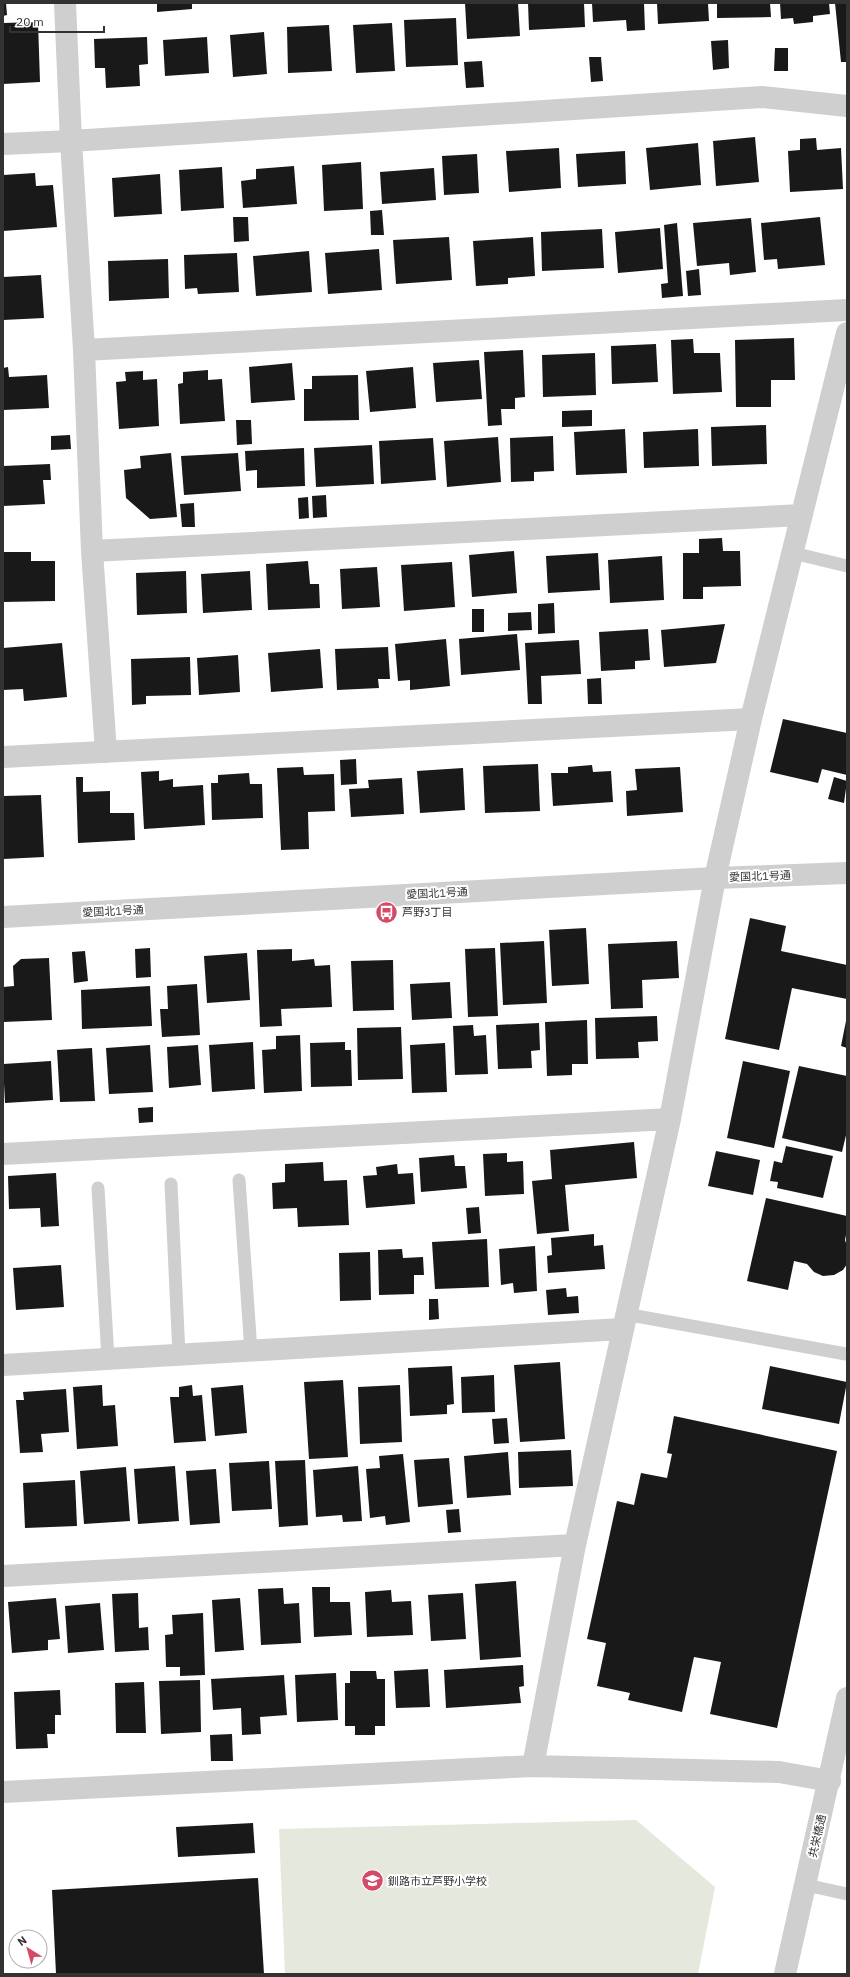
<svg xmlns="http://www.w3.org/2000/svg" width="850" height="1977" viewBox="0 0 850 1977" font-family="'IBM Plex Sans','Noto Sans JP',sans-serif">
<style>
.green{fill:#e4e8dd}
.building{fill:#191919}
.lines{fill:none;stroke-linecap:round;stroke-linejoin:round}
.service{stroke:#cfcfcf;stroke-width:13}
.minor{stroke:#cfcfcf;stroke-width:22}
.tertiary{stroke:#cfcfcf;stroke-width:22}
.labels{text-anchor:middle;stroke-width:4;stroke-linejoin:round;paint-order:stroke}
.street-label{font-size:11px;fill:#323232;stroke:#fff}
.poi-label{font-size:11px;fill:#323232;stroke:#fff;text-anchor:start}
</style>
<rect width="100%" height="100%" fill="#fff"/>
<!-- green -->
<path class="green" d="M636,1820l79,67 -17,87h-413l-6,-145z"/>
<!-- building -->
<path class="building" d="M3,3h3l1,12 -4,1z
M157,3h35v6l-35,3z
M465,3h53l2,33 -53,3z
M528,3h56l1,24 -56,3z
M592,3h52l1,27 -18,1 -1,-11 -33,2z
M657,3h51l1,18 -51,3z
M717,3h53l1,14 -54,1z
M780,3h49l1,11 -17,2v6l-19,2 -1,-6 -12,1z
M835,3h12v59h-6z
M456,18l2,47 -52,2 -2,-47z
M38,22l2,60 -37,2v-61z
M392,23l3,48 -39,2 -3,-48z
M329,25l3,46 -44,2 -1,-46z
M264,32l3,42 -34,3 -3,-42z
M147,37l1,27 -9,1 1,21 -34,2 -1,-20h-10l-1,-29z
M207,37l2,36 -44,3 -2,-36z
M728,40l1,28 -16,2 -2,-29z
M775,48h13v23h-14z
M589,57h12l2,24 -12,1z
M482,61l2,26 -18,1 -2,-26z
M755,137l4,45 -43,4 -3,-45z
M816,138l1,12 24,-2 2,41 -53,3 -2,-41 12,-1v-11z
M698,143l3,42 -51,5 -4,-42z
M559,148l2,40 -52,4 -3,-41z
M625,151l1,33 -48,3 -2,-33z
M477,154l2,39 -35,2 -2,-39z
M361,162l2,47 -39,2 -2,-46z
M294,166l3,38 -54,4 -2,-27 15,-2v-10z
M222,167l2,41 -43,3 -2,-41z
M434,168l2,32 -54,4 -2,-32z
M35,173l1,13 17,-1 4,42 -54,4v-56z
M160,174l2,40 -48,3 -2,-39z
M382,210l2,25h-13l-1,-24z
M233,217h15l1,24 -15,1z
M820,217l5,48 -47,4 -1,-10 -13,1 -3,-37z
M751,218l5,54 -26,3 -1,-12 -32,3 -4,-43z
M677,223l6,73 -21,2 -1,-14 7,-1 -4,-58z
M660,228l3,41 -45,4 -3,-41z
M602,229l2,39 -62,3 -1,-39z
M449,237l3,43 -56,4 -3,-44z
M533,237l2,39 -27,2v6l-32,2 -3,-45z
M379,249l3,41 -54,4 -3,-41z
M309,251l3,41 -56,4 -3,-40z
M237,253l2,39 -41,2 -1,-6 -12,1 -1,-34z
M168,259l1,39 -60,3 -1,-40z
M699,269l2,26 -13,1 -2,-25z
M41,275l3,43 -41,2v-43z
M794,338l1,42h-24v27h-35l-1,-67z
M693,339l1,14h26l2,39 -49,2 -2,-54z
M656,344l2,38 -46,2 -1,-38z
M523,350l2,47 -10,1v11h-14l1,16 -14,1 -4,-74z
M595,353l1,42 -53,2 -1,-42z
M479,360l3,39 -46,3 -3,-39z
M292,363l3,37 -44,3 -2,-36z
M8,367l1,10 38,-2 2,33 -46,2v-42z
M413,367l3,41 -46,4 -4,-41z
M208,370v10l14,-1 3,42 -45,3 -2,-40 5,-1v-11z
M143,371v9l14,-1 2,47 -40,3 -3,-47 10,-1 -1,-9z
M358,375l1,45 -55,1v-32h8v-13z
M592,410v16l-30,1v-16z
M236,420h15l1,24 -15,1z
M766,425l1,39 -55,2 -1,-39z
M625,429l2,44 -51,2 -2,-43z
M698,429l1,37 -55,2 -1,-36z
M70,435l1,14 -20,1v-14z
M553,436l1,35 -20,1v9l-23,1 -1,-44z
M498,437l3,45 -54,5 -3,-46z
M433,438l3,42 -55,4 -2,-43z
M372,445l2,39 -58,3 -2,-39z
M304,448l1,38 -48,2v-18l-11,1 -1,-20z
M171,453l6,64 -27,2 -24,-21 -2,-28 17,-2 -1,-12z
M238,453l3,38 -57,4 -3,-39z
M50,464l1,16h-8l2,24 -42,2v-40z
M326,495l1,22 -14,1 -1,-22z
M308,497l1,21 -10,1 -1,-21z
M194,503l1,24h-13l-2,-23z
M722,538l1,13h17l1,35 -38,1v12h-20v-46h16v-14z
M514,551l3,42 -45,4 -3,-42z
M3,552h28v9h24v40l-52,1z
M598,553l2,37 -52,3 -2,-37z
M662,556l2,44 -54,3 -2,-43z
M308,561l2,23h9l1,24 -52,2 -2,-46z
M452,562l3,45 -51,4 -3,-46z
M377,567l3,40 -38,2 -2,-40z
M186,571l1,42 -50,2 -1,-42z
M250,571l2,39 -49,3 -2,-39z
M554,603l1,30 -17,1v-30z
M472,609h12v23h-12z
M531,612l1,18 -24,1v-18z
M725,624l-9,39 -52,4 -3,-37z
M648,629l2,31 -15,1v8l-34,2 -2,-39z
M517,634l3,36 -59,5 -2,-36z
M446,639l4,47 -40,4v-10l-12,1 -3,-37z
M579,640l2,34 -40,2 1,28h-14l-3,-61z
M62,643l5,54 -43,4 -1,-12 -20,1v-42z
M388,647l2,32h-12l1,9 -42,2 -2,-41z
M320,649l3,39 -52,4 -3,-39z
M238,655l2,37 -41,3 -2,-37z
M190,657l1,38 -45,1v8l-14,1 -1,-46z
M601,678l1,26h-14l-1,-25z
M783,719l64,14v42l-25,-6 -4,14 -48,-11z
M356,759l1,25 -16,1 -1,-25z
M538,764l2,47 -55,2 -2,-47z
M592,765l1,7 18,-1 2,31 -60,4 -2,-33h17v-6z
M303,767l1,8 30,-1 1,37 -27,1 1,37 -28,1 -4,-82z
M680,767l3,45 -56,4 -1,-25 11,-1 -2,-21z
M463,768l2,42 -45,3 -3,-42z
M159,771v10l14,-2v8l30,-2 2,40 -61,4 -3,-57z
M249,773l1,11h12l1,34 -51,2 -1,-37h7v-8z
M76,777h7v15l27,-1v22h24l1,27 -57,3z
M834,777l13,4 -3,22 -16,-4z
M402,778l2,36 -53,3 -2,-28 20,-1 -1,-8z
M41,795l3,62 -41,2v-63z
M750,918l36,8 -5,25 66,14v34l-55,-11 -13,62 -54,-11z
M586,928l3,56 -37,2 -3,-56z
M544,941l3,62 -44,2 -3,-62z
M677,941l2,37 -37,2 1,28 -32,1 -3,-65z
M150,948l1,29 -15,1 -1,-29z
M495,948l3,68 -30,1 -3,-68z
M292,949v12l22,-2 1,7 15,-1 2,42 -51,2 1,17 -22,1 -3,-77z
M85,951l3,30 -14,2 -2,-31z
M247,953l3,47 -43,3 -3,-47z
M49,958l3,62 -49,2v-35l11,-1 -1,-20 8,-7z
M393,960l1,50 -41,1 -2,-50z
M450,982l2,36 -40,2 -2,-36z
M197,984l3,51 -38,2 -2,-28h8l-1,-23z
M150,986l2,40 -70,3 -1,-39z
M657,1016l1,25 -20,1 1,16 -43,1 -1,-41z
M587,1020l1,44h-16v11l-25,1 -2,-54z
M846,1021h1v27l-6,-2z
M539,1023l1,27 -9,1 1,17 -34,1 -2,-44z
M473,1025l1,11 12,-1 2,39 -33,1 -2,-49z
M401,1027l2,52 -45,1 -1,-52z
M300,1035l2,56 -38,2 -2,-43 14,-1v-13z
M253,1042l2,47 -43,3 -3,-47z
M345,1042v8h6l1,36 -41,1 -1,-44z
M445,1043l2,49 -35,1 -2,-48z
M150,1045l3,47 -44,2 -3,-46z
M198,1045l3,40 -32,3 -2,-41z
M92,1048l3,53 -35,1 -3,-52z
M51,1061l2,39 -48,3 -2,-39z
M743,1061l47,10 -16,77 -47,-10z
M799,1066l48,10v55l-5,21 -60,-14z
M153,1107v15l-14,1 -1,-15z
M634,1142l3,36 -72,7 4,46 -32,3 -5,-53 20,-2 -2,-29z
M786,1146l47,10 -10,42 -46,-10 1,-6 -8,-1 4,-20 8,2z
M716,1151l44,9 -7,35 -45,-9z
M507,1153v9l16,-1 1,33 -39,2 -2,-42z
M454,1155l1,11h10l2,22 -46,4 -2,-34z
M323,1162l1,19 23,-1 2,45 -51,2 -1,-19 -24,1 -1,-26 13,-1v-18z
M397,1164l1,10 15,-1 2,31 -49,4 -3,-32 14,-1 -1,-8z
M56,1173l3,53 -18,1 -1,-19 -31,1 -1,-33z
M766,1198l81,18v14l-2,10 2,6v18l-4,6 -9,5 -11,1 -9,-4 -7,-8 -13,-3 -6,29 -41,-9z
M479,1207l2,26 -13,1 -2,-26z
M594,1234v12l9,-1 2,24 -57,4 -1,-17 5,-1 -1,-17z
M487,1239l2,48 -54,2 -3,-47z
M535,1246l2,45 -23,2 -1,-10 -12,2 -2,-36z
M402,1249l1,9 20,-1 1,18h-10v19l-35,1 -1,-45z
M370,1252l1,48 -31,1 -1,-48z
M61,1265l3,42 -48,3 -3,-42z
M566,1288l1,9 11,-1 1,17 -31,2 -2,-25z
M429,1299h9l1,20 -10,1z
M560,1362l5,77 -45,3 -6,-77z
M452,1366l2,38 -7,1v9l-37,2 -2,-48z
M770,1366l77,16 -8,42 -77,-15z
M494,1375l1,37 -33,1 -1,-36z
M343,1380l5,77 -39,2 -5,-77z
M102,1385l1,21 12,-1 3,41 -41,3 -4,-62z
M192,1385l1,11 9,-1 4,46 -32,2 -4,-46h9v-10z
M243,1385l4,48 -32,3 -4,-48z
M400,1385l2,57 -42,2 -2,-57z
M66,1389l3,43 -28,2 2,18 -23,1 -4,-53h8l-1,-8z
M674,1416l163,35 -60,277 -67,-14 11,-52 -27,-5 -12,55 -54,-12 2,-7 -33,-7 9,-43 -19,-4 30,-138 17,4 7,-32 26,5 5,-24 -5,-1z
M507,1418l2,25 -15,1 -2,-25z
M571,1450l2,36 -54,2 -1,-36z
M508,1452l3,43 -44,3 -3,-42z
M403,1454l7,68 -24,3 -1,-9 -15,2 -4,-49 14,-1 -1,-12z
M449,1458l4,46 -35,3 -4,-47z
M305,1460l3,65 -29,2 -4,-66z
M269,1461l3,48 -40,2 -3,-48z
M175,1466l4,55 -41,3 -4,-55z
M358,1466l4,55 -19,1 -1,-7 -26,2 -3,-47z
M126,1467l4,54 -46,3 -4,-53z
M216,1469l4,54 -30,2 -4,-54z
M75,1480l2,46 -52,2 -2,-45z
M459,1509l2,23 -13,1 -2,-23z
M516,1581l5,76 -41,3 -5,-76z
M312,1587h18v15h20l2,33 -38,2z
M283,1588l1,16 15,-1 2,40 -40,2 -3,-56z
M391,1590l1,12 19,-1 2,34 -46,2 -2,-45z
M138,1593l1,35 9,-1 1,23 -34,2 -3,-58z
M463,1593l3,46 -35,2 -3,-46z
M56,1598l4,41 -12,1v10l-36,3 -4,-51z
M240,1598l4,52 -29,2 -3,-52z
M100,1603l4,47 -36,3 -3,-47z
M203,1613l2,62 -25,1v-9h-14l-1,-32 8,-1 -1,-19z
M523,1665l1,21 -5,1 2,16 -75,5 -2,-38z
M428,1669l2,38 -34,1 -2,-37z
M350,1671h26l1,8h8v47h-10v9h-20v-9h-10v-43h5z
M336,1673l2,47 -41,2 -2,-47z
M284,1675l3,40 -27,2 1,17 -19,1 -1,-27 -28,2 -2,-31z
M200,1680l1,52 -40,2 -2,-53z
M144,1682l2,51h-30l-1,-50z
M60,1690l1,25h-6v19h-8l1,14 -32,1 -2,-57z
M232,1734l1,27h-22l-1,-26z
M253,1823l2,30 -77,4 -2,-30z
M258,1878l6,96h-208l-4,-84z"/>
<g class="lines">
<!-- service -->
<path class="service" d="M793,553l54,13
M239,1180l12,171
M171,1184l8,171
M98,1188l10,171
M625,1314l221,40
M806,1885l41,9"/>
<!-- minor -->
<path class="minor" d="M65,3l6,138 13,209 8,201 14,201
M3,144l68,-3 691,-44 85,9
M84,350l763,-40
M92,551l710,-36
M3,757l748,-38
M3,1154l667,-35
M3,1365l619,-36
M3,1576l572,-31
M533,1766l42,-221 95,-426 45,-241 36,-159 96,-386
M3,1792l530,-26 246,6 51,9"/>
<!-- tertiary -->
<path class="tertiary" d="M3,917l712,-39 132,-5
M785,1974l62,-276"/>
</g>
<!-- icons -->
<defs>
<symbol id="bus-disc" viewBox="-11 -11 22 22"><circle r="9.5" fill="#d44a69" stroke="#fff"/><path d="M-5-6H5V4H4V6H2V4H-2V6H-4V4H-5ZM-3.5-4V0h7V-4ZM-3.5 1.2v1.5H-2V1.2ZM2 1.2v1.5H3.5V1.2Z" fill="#fff"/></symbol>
<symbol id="school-disc" viewBox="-11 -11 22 22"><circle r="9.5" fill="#d44a69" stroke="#fff"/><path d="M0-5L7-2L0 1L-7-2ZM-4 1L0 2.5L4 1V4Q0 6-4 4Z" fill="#fff"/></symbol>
</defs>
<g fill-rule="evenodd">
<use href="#bus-disc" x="374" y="900" width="25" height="25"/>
<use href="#school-disc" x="360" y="1868" width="25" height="25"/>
</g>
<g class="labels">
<!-- street labels -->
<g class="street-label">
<text transform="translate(760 876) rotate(-2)" y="4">愛国北1号通</text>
<text transform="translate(437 893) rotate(-3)" y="4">愛国北1号通</text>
<text transform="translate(113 911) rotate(-3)" y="4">愛国北1号通</text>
<text transform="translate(817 1836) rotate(-77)" y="4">共栄橋通</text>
</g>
<!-- poi labels -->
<g class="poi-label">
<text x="402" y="916">芦野3丁目</text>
<text x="388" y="1885">釧路市立芦野小学校</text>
</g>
</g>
<!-- border -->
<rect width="850" height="1977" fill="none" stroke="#323232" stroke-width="8"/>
<!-- north arrow -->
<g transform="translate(28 1949) rotate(323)"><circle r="19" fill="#ffffff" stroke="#adadad"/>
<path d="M0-3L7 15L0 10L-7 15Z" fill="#d44a69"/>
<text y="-6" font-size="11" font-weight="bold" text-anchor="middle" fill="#323232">N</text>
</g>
<!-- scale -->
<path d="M10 26v6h94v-6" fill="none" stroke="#323232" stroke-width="2"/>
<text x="16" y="26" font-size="12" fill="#323232" stroke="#ffffff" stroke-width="3" paint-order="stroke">20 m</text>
</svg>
